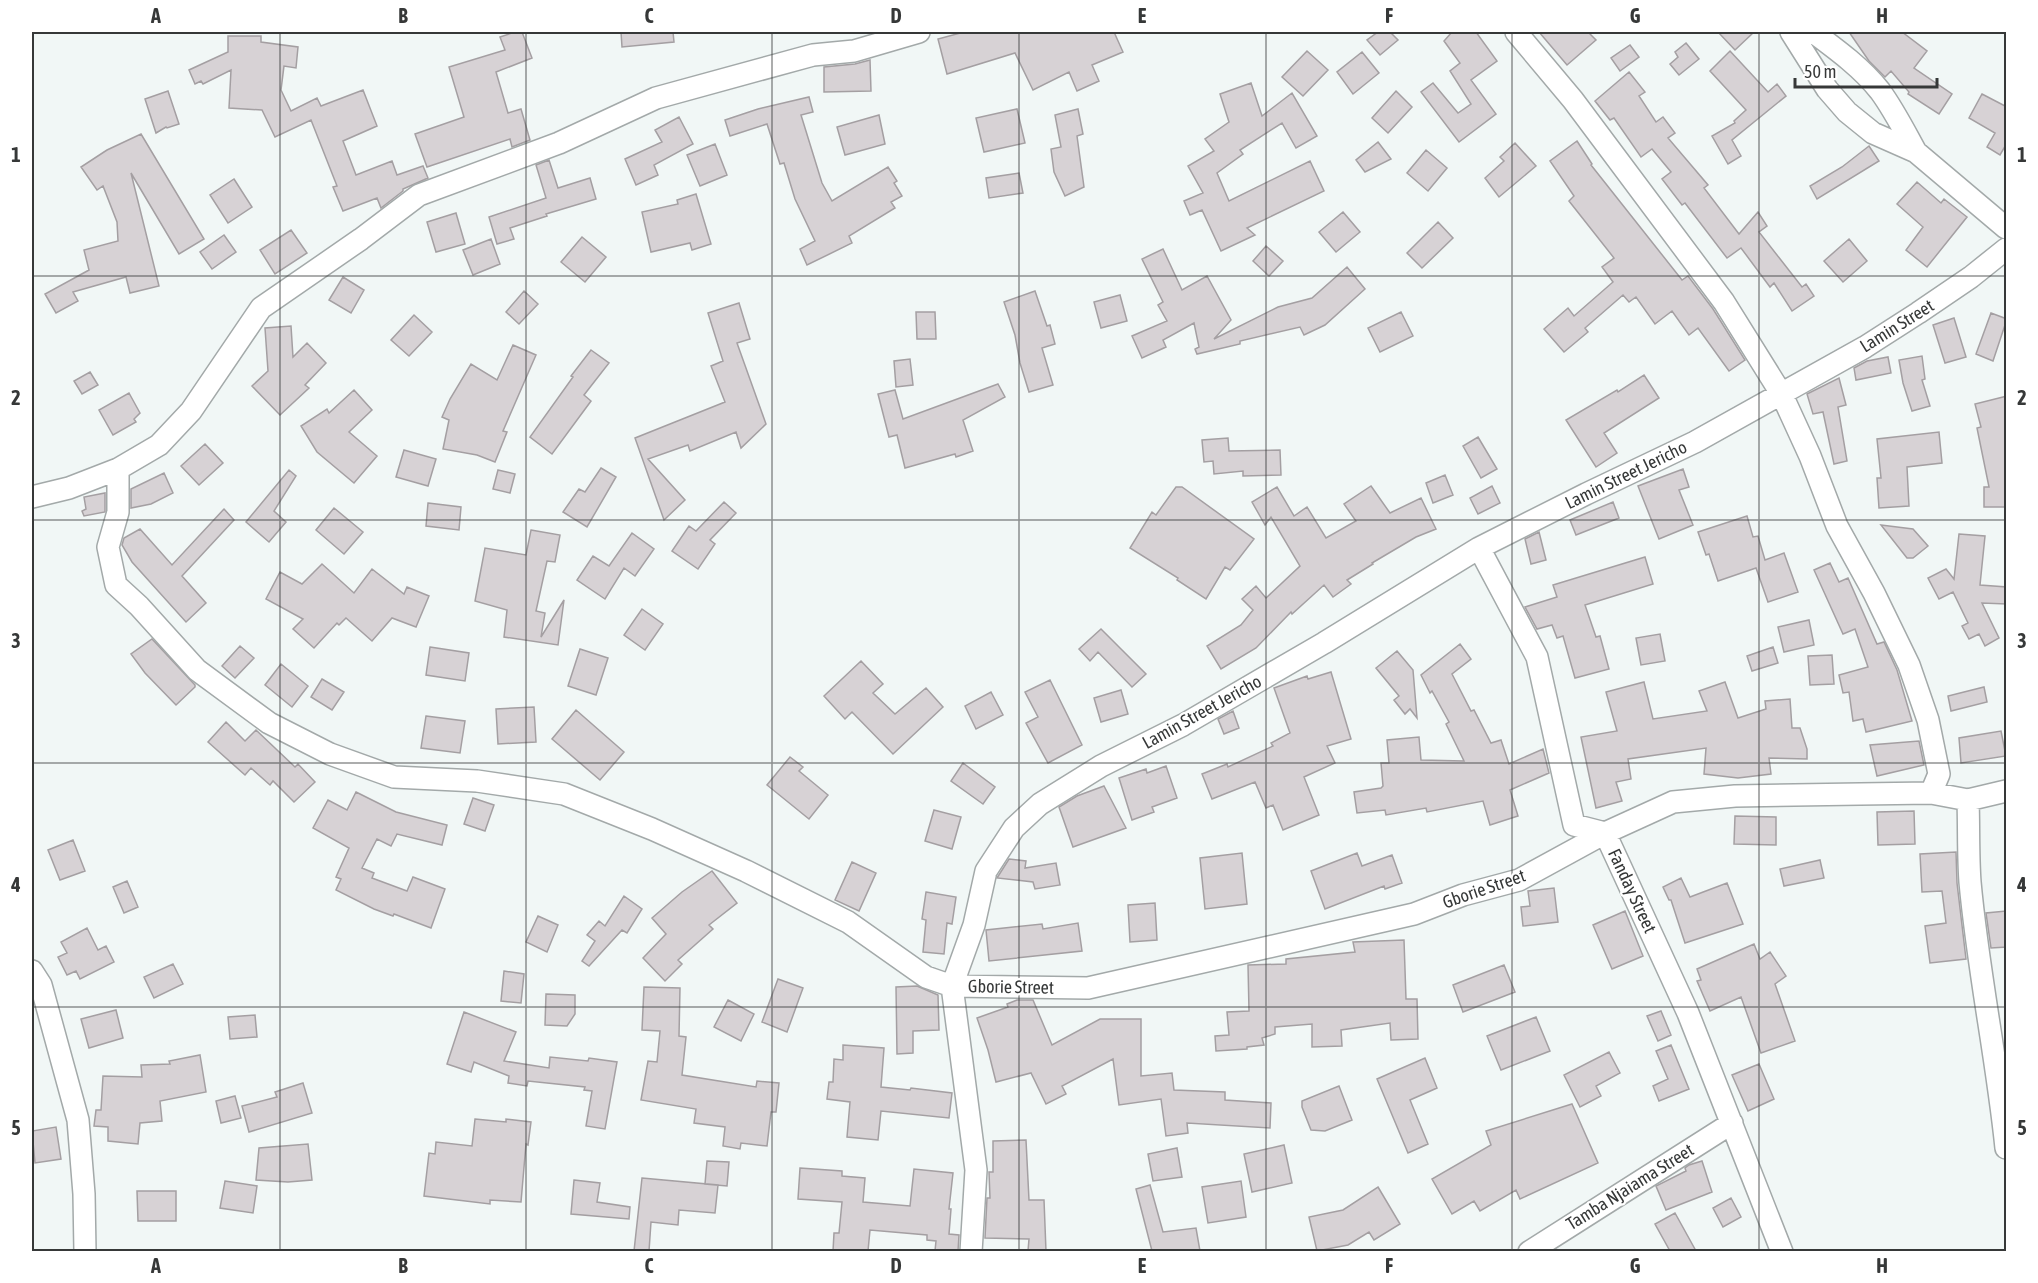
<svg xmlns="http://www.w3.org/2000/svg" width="2038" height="1283" viewBox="0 0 2038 1283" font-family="'Asap Condensed',sans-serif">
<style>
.building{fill:#d7d2d5;stroke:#a49fa2;stroke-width:1.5}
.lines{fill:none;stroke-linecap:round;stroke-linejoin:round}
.street-casing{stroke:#a3a9a9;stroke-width:24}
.street{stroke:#fff;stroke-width:21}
.grid{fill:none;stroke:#363838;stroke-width:1.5;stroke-opacity:0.55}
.labels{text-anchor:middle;stroke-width:4.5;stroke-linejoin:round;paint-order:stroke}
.street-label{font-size:18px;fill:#363838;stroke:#fff}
.neatline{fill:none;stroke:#363838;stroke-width:2}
.grid-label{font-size:20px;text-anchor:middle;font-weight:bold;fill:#363838}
</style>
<rect width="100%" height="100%" fill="#f1f7f6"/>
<!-- building -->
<path class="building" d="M515,32h7l10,26 -36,14 12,41 13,-4 9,31 -18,7 -2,-8 -83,28 -12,-33 49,-17 -15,-50 56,-17 -5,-13z
M621,32h52l1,10 -52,5z
M964,32h150l9,20 -31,13 7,16 -22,10 -8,-19 -36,18 -18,-37 -68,21 -9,-35z
M1378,32h12l8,8 -18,15 -13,-15z
M1452,32h24l21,29 -26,19 25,34 -37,28 -38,-50 12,-9 25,30 13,-9 -21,-33 10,-8 -16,-22z
M1539,32h49l8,8 -29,25z
M1718,32h36l-19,18z
M1849,32h53l25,19 -13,17 38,26 -13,20 -31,-20 1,-2 -18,-21 -6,6 -16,-16z
M228,36h33v6l37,5 -2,21 -12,-2 -3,24 10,21 26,-13 4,8 42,-16 14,36 -34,15 13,34 36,-14 5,14 26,-9 5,12 -25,11v2l-22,17 -4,-10 -34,13 -10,-24 4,-1 -26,-66 -36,17 -13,-27 -33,-2 2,-38 -28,14 -2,-3 -6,3 -6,-14 39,-18z
M1686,43l13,16 -20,16 -9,-11 8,-7 -3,-5z
M1630,45l9,12 -19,14 -9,-13z
M1307,51l21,19 -25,26 -21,-19z
M1730,51l38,41 9,-8 9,12 -54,44 9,16 -13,8 -16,-28 23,-13 -1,-2 12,-11 -36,-39z
M1362,52l17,21 -26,21 -16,-22z
M870,60l1,31 -47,1v-25l31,-3z
M1629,72l16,20 -6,4 17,26 7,-5 12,16 -7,5 40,47 -4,3 35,46 19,-22 9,14 -8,6 43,55 4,-3 8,12 -22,15 -18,-28 -4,4 -29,-39 -14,10 -42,-55 -3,2 -20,-26 9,-7 -19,-23 -11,8 -27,-39 -4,2 -15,-19z
M1251,83l11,33 30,-23 25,43 -21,12 -14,-25 -42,27 3,4 -26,19 12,28 81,-40 14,30 -77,37 8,7 -34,16 -19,-41 -12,5 -6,-14 19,-8 -15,-27 26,-15 -9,-12 24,-17 -9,-28z
M168,91l11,33 -12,4 -1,-1 -10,6 -11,-34z
M1396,91l16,16 -24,26 -16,-15z
M1982,94l25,13v36l-7,12 -13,-8 8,-14 -26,-15z
M809,97l4,15 -12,3 21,68 10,18 56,-34 9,14 -3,2 8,13 -11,6 4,6 -46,28 3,7 -45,22 -7,-16 15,-8 -20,-42 -11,-36 -4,1 -13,-40 -37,12 -5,-16 33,-11z
M1017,109l8,34 -41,9 -8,-34z
M1078,109l5,25 -6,2 7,51 -19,9 -11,-24 -3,-23 10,-2 -6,-32z
M879,115l6,29 -40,11 -8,-28z
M679,117l14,27 -39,21 4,10 -22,10 -11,-26 37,-17 -7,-12z
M141,134l63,105 -25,15 -48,-81 28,113 -29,7 -4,-16 -53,15 5,9 -22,12 -11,-19 44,-24 -5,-20 34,-9 -1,-19 -14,-36 -6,4 -16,-23 26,-17z
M1577,141l15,23 -1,1 91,115 6,-4 25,33 32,51 -16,11 -31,-43 -9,7 -17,-24 -17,13 -19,-27 -7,5 -6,-7 -38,33 3,4 -24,20 -20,-23 24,-21 6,8 39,-34 -11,-15 12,-9 -45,-57 5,-5 -24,-35z
M1378,142l13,17 -26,13 -9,-12z
M1515,143l21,23 -37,31 -14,-19 19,-17 -4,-4z
M715,144l12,31 -27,11 -13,-31z
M1869,146l10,15 -62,38 -7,-13 32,-19z
M1426,150l21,18 -19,23 -21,-18z
M549,160l9,28 32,-10 6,21 -50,15 1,2 -37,12 4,11 -17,5 -8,-27 57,-19 -10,-33z
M1019,173l4,20 -34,5 -3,-20z
M234,179l18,28 -24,16 -18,-28z
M1917,182l24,21 3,-4 23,18 -40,50 -21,-17 17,-23 -26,-23z
M696,194l15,50 -19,6 -2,-7 -39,9 -9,-40 36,-8 -1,-4z
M1343,212l17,20 -24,20 -17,-20z
M456,213l9,31 -29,8 -9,-30z
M1438,222l15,16 -31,30 -15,-15z
M291,230l16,23 -32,21 -15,-24z
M224,235l12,17 -24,17 -12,-17z
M582,237l24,20 -21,25 -24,-20z
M491,239l9,25 -27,11 -10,-25z
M1849,239l18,22 -24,21 -19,-21z
M1266,246l17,15 -14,15 -16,-15z
M1163,249l19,41 25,-14 24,44 -17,19 64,-32 34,-9 35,-31 18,22 -40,36 -21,10 -4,-8 -60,14v3l-43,10 -2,-5 4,-2 -5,-24 -31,17 3,7 -24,11 -10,-22 35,-15 -9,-16 5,-3 -21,-43z
M343,277l21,13 -13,23 -22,-13z
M524,291l14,13 -19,20 -13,-12z
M1035,291l12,35 3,-1 5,19 -13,4 11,37 -24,7 -9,-29 -5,-28 -11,-33z
M1120,295l7,26 -26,7 -7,-26z
M739,303l11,36 -13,4 29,81 -25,24 -5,-16 -46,19 -2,-6 -40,14 37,41 -21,20 -29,-82 90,-36 -14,-36 12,-5 -15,-48z
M916,312h19l1,27h-19z
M1401,312l12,24 -33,16 -12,-24z
M1991,313l16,6 -14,42 -17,-7z
M414,315l18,17 -23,24 -18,-16z
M1954,318l12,39 -21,6 -12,-38z
M291,326l2,31 14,-14 19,20 -21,22 4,3 -29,27 -28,-29 16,-15 -3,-43z
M513,345l23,10 -33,76 4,1 -12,30 -18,-7 -34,-6 6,-29 -7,-3 8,-18 21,-35 26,16z
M591,350l18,13 -25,32 7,6 -39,53 -22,-17 43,-60 -2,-1z
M1922,356l3,23 -3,1 8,26 -18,5 -9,-28 -4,-23z
M1888,357l3,16 -35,7 -2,-12 13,-7z
M910,359l3,26 -17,2 -2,-26z
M90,372l8,13 -16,9 -8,-13z
M1644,375l15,23 -55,35 13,20 -21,14 -30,-47 51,-30 1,2z
M1839,378l7,27 -8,2 9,54 -13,3 -11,-52 -10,2 -6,-20z
M998,384l7,13 -42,23 10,31 -17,6 -1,-3 -50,14 -8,-33 -8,2 -11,-43 17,-4 8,29z
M354,390l18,20 -23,22 28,24 -23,27 -37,-31 -16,-26 26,-17 2,4z
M129,393l11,20 -6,6 2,3 -23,13 -14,-25z
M2007,396v111h-23v-20h5l-12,-59 4,-1 -6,-23z
M1939,432l3,31 -35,4 2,39 -30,2 -2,-30h4l-4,-39z
M1478,437l19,32 -16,9 -18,-32z
M1228,438l1,13 51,-1 1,25 -38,1v-5l-29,3 -1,-13 -9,1 -2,-22z
M205,444l18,19 -24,22 -18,-19z
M404,450l32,9 -8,27 -32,-9z
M601,468l15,9 -29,50 -24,-15 16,-23 6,3z
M1683,469l6,18 -10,3 14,35 -34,14 -21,-53z
M289,470l7,6 -22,35 12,11 -17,20 -23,-20z
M498,470l17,4 -5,19 -17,-4z
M164,473l9,20 -22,11 -20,4v-19z
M1445,475l8,20 -20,8 -7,-20z
M1371,486l19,27 31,-15 15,31 -20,8 -44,26 1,1 -26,16 4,4 -18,13 -9,-12 -32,29 -1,-2 -35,36 -35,21 -14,-23 34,-21 12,-15 -11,-11 14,-13 10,12 34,-32 -29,-49 -6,8 -13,-23 25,-15 17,29 13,-9 19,31 30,-17 -12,-17z
M1492,486l8,17 -22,11 -8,-16z
M1176,487h6l72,52 -24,31 -5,-3 -19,32 -29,-19 1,-2 -48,-30 22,-36 4,3z
M105,493v19l-21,4 -2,-5 4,-2 -2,-12z
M724,502l12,11 -26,27 5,4 -17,25 -26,-18 17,-25 7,5z
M1613,502l6,16 -43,17 -6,-15z
M428,503l33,4 -2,23 -33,-4z
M334,508l29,24 -19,22 -28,-24z
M224,509l10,11 -52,56 24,27 -20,19 -54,-60 -10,-17 2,-7 16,-9 32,36z
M1747,516l6,21 5,-1 7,24 19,-7 14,39 -30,10 -12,-34 -38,13 -9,-27 -3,1 -8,-23z
M1881,525l32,4 15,17 -15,12h-6z
M531,530l29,5 -5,27 -8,-1 -11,50 9,2 -4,24 23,-37 -6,45 -54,-8 3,-27 -32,-9 10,-53 41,7z
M1539,532l7,28 -15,4 -6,-25z
M632,533l22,16 -19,27 -11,-8 -19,31 -28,-19 16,-24 16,10z
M1959,534l26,2 -5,49 27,2v17l-25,-1 17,35 -14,8 -6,-12 -10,5 -7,-13 6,-3 -15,-31 -14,7 -11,-21 18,-9 8,10z
M1645,557l8,27 -68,21 11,32 4,-1 9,33 -34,9 -12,-42 -6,2 -5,-13 -15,4 -12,-22 32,-10 -4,-12z
M1830,563l9,19 9,-4 29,66 7,-2 13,28 15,51 -46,11 -3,-13 -10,2 -4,-29 -6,1 -4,-18 29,-8 -13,-38 -12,5 -29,-64z
M322,564l32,29 18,-24 32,25 3,-7 22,9 -13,31 -24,-9 -20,23 -26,-23 -7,7 -2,-2 -23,25 -21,-19 10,-10 -37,-20 14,-27 22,12z
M642,609l21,15 -18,26 -21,-15z
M1809,620l5,25 -30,7 -6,-25z
M1101,629l45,45 -14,13 -34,-35 -8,9 -11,-12z
M1660,634l5,27 -24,4 -5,-27z
M152,639l43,46v2l-19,18 -31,-32 -14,-19z
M1460,644l11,15 -19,15 19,37 3,-1 17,33 10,-3 8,24 34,-15 6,24 -39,17 8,26 -28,9 -7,-24 -56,11 -1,-4 -40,7 -1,-5 -28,3 -3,-21 27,-4 2,-2 -2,-23h8l-2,-23 32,-3 2,23 43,1 -18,-37 3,-2 -17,-31 -2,2 -9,-18z
M240,646l14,12 -19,20 -13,-12z
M430,647l39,6 -4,28 -39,-6z
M1773,647l5,16 -26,8 -5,-15z
M580,649l28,9 -12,37 -28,-9z
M1397,651l16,19 4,48 -7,-9 -5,5 -11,-14 5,-4 -23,-28z
M1832,655l2,29 -24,1 -2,-29z
M861,661l22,23 -10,9 22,21 31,-26 17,19 -50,47 -41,-42 -7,7 -21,-23z
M281,664l27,22 -16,21 -27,-22z
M1331,672l20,67 -24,7 8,17 -31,14 15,38 -36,15 -10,-25 -7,3 -11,-26 -43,17 -10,-25 25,-10 1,3 45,-21 -2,-3 19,-10 -16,-45 33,-12 1,3z
M322,679l22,13 -12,18 -21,-13z
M1050,680l32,65 -34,18 -22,-40 12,-6 -13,-25z
M1644,682l9,37 54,-8 -8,-20 26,-9 13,36 28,-9 -1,-8 25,-2 2,29h8l7,21v10l-38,-1 2,16 -33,4 -34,-4 2,-26 -78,11 3,20 -15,3 6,19 -26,7 -15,-71 36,-6 -11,-39z
M1984,687l3,15 -36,9 -3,-15z
M1121,690l7,24 -27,8 -7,-24z
M991,692l12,23 -27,14 -11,-23z
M534,707l2,35 -38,2 -2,-35z
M576,710l48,42 -24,28 -48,-41z
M1233,711l6,17 -15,6 -6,-15z
M426,716l39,5 -5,32 -39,-5z
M226,722l19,19 11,-11 39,37 3,-3 17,18 -21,20 -21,-21 -3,4 -19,-17 -6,7 -37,-33z
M2001,731l5,25 -45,7 -2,-25z
M1919,741l5,24 -47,11 -7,-31z
M790,757l13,10 -4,4 29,24 -19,24 -42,-34z
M963,763l32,24 -12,17 -32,-23z
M1166,766l11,32 -25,9 2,5 -22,8 -13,-42 27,-9 1,4z
M1104,786l22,42 -53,19 -14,-40 18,-11z
M356,792l40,20 51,13 -5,20 -45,-11 -6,12 -14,-7 -15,29 12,5 -2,5 35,13 6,-14 32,12 -14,39 -37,-14 -1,2 -19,-7 -38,-19 5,-11 -5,-2 13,-29 -36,-20 15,-28 19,10z
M473,798l21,7 -9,26 -21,-7z
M934,810l27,7 -9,32 -27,-8z
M1914,811l1,33 -37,1 -1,-33z
M1735,816l41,1v28l-42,-1z
M73,840l12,31 -25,9 -12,-30z
M1956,852l1,31 9,76 -36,4 -5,-37 21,-3 -4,-32 -20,1 -2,-38z
M1242,853l5,51 -42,5 -5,-51z
M1357,853l5,13 30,-11 10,28 -17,6 -1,-3 -59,23 -14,-38z
M1009,859l17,2 -1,7 31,-5 4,22 -25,4 -2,-7 -36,-4z
M1820,860l4,18 -40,8 -4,-17z
M852,862l24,11 -17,38 -24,-11z
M712,871l25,32 -28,22 4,4 -35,31 4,4 -17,17 -22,-23 23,-24 -14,-16 30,-26z
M1681,878l9,19 37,-14 16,41 -58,19 -14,-43h-2l-6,-13z
M127,881l11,26 -14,6 -11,-26z
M1554,888l4,34 -35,4 -2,-19 9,-1 -2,-15z
M926,892l30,5 -4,27 -5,-1 -3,31 -21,-2 3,-32 -4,-1z
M624,896l18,13 -15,24 -5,-3 -33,36 -7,-5 13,-20 -8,-6 12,-14 6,5z
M1155,903l2,37 -27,2 -2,-37z
M1625,911l18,45 -31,13 -19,-44z
M2006,911l1,36 -16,1 -5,-35z
M538,916l20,9 -11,27 -21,-10z
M1078,923l4,28 -93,10 -3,-31 56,-6 1,5z
M87,928l11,22 8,-4 8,16 -34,17 -4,-8 -9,4 -9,-18 9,-4 -6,-11z
M1404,940l2,59h11l1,40 -27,1 -1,-17 -49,7 1,16 -30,1v-23l-37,3v7l-13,4 2,7 -17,2v2l-31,2 -1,-15 14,-1 -2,-23 22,-1 -1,-46 38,-1v-5l69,-7 -2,-10z
M1754,944l6,15 10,-7 16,24 -11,8 20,57 -34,12 -20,-56 -31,14 -13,-30 4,-1 -4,-11z
M173,964l10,20 -29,14 -10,-21z
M1504,965l11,27 -52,20 -10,-27z
M504,971l20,3 -3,29 -20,-2z
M778,979l25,9 -16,44 -25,-10z
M917,986l21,9 1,35 -26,1v22l-16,1 -1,-67z
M644,987l36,1 -1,48 7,1 -4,38 74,12 1,-6 22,2 -3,29h-5l-4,34 -26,-3 -1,6 -17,-3 2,-19 -31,-4 2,-14 -55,-9 7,-39 9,1 3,-31 -18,-1z
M546,994l29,1v19l-8,12 -22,-1z
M728,1000l26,14 -13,27 -27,-14z
M1017,1000h16l19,45 48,-26h41v57l31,-3 2,17 51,2v8l46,3 -1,25 -83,-5 1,10 -22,3 -5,-37 -42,6 -6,-46 -51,27 4,8 -20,10 -15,-31 -35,9 -8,-32 -11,-32 31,-11 -1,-3z
M116,1010l7,28 -34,10 -8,-29z
M1661,1011l10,24 -13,6 -11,-25z
M464,1012l52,20 -12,29 45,7 1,-11 38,4 1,-3 28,4 -12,67 -19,-3 6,-35 -8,-1 1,-3 -57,-6 -1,5 -19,-3 1,-7 -35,-14 -3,10 -24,-8z
M255,1015l2,22 -27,2 -2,-22z
M1536,1017l14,34 -49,19 -14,-34z
M843,1045l41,3 -3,39 29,3 1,-2 41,5 -3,25 -68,-7 -3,29 -31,-3 3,-35 -23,-3 2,-17h4l1,-23 9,1z
M1671,1045l18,44 -30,12 -6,-15 15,-7 -12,-28z
M1609,1052l11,21 -24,13 5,10 -21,11 -16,-32z
M200,1055l6,37 -46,9 2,20 -22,2 -2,21 -30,-3v-14l-14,-1 2,-16h5l2,-34 39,1 -1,-12 29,-1 -1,-3z
M1425,1058l12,30 -27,12 18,44 -20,9 -31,-74z
M1759,1064l15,35 -26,12 -16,-36z
M303,1083l9,30 -63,19 -7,-26 35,-9 -2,-5z
M1339,1086l13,34 -27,11 -14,-1 -9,-23v-6z
M235,1096l6,22 -20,5 -5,-22z
M1572,1104l26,59 -78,36 -4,-9 -36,21 -6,-10 -22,13 -20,-35 59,-34 -5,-14z
M475,1119l31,3v-3l25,3 -3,23 -2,-1 -5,58 -31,-2v4l-66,-8 5,-43 6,1 1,-12 36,4z
M56,1127l5,32 -26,4 -3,-32z
M1026,1140l3,60h15l2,51h-18l1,-12 -44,-1 2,-40h3l-1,-26h4v-31z
M308,1144l4,36 -24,2 -32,-2 3,-32z
M1284,1145l8,38 -40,9 -8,-38z
M1177,1148l5,29 -29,4 -5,-27z
M707,1161l22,1 -2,24 -22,-2z
M1702,1161l10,31 -46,18 -10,-24 30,-15 -1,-3 4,-3z
M800,1168l42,3v5l23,2 -2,24 47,4 4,-37 39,4 -4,36h2l-2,25 10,1 -1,16h-23l1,-10 -9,-1v-5l-57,-5 -2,21h-35l1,-18h5l3,-31 -44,-3z
M642,1178l76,7 -3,28 -36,-3 -1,15 -27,-3 -2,29h-15z
M574,1180l26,3 -3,19 33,5 -1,12 -58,-5z
M225,1181l32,5 -4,27 -33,-5z
M1241,1181l5,36 -38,6 -6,-36z
M1150,1185l13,47 33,-4 4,23h-48l-16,-62z
M1378,1187l22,37 -26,16 -5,-8 -21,13 -31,6 -8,-34 34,-7z
M137,1191h39v30h-38z
M1731,1198l10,19 -18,10 -10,-19z
M1675,1213l21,38h-26l-15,-27z"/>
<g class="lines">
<defs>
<path id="street" d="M1516,32l57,68 151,202 58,93 28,61 27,70 37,67 35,72 19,55 11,54 -8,19
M1791,32l36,57 20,23 26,21 43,19 90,76
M1813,32c23,17 49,36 67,59 14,19 25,41 36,61
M118,469v43l-10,35 8,38 23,21 58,64 72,53 61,31 64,23 83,4 87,13 88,35 94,42 102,51 78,55 26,9 136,2 326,-74 49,-19 56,-15 86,-47 68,-31 62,-6 125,-2 71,-1 37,7 38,-9
M32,497l37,-9 49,-19 41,-24 32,-34 70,-103 100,-69 58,-44 140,-52 97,-45 157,-43 41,-4 65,-19
M1479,548l58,109 37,168 31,8 83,180 94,239
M1968,800c1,27 0,55 2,82 8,89 27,177 36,266
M32,971l9,14 37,135 6,74 1,58
M971,1252l5,-82 -24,-184 22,-61 12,-54 28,-43 26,-24 61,-38 82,-41 141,-82 155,-95 107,-54 109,-52 170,-95 53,-34 53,-36 35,-28
M1529,1252l203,-129"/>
</defs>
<!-- street casing -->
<use href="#street" class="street-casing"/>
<!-- street -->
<use href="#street" class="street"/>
</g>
<!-- grid -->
<path class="grid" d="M280,32v1220M526,32v1220M772,32v1220M1019,32v1220M1266,32v1220M1512,32v1220M1759,32v1220M32,276h1974M32,520h1974M32,763h1974M32,1007h1974"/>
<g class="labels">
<!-- street labels -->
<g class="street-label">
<text transform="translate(1897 326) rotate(-32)" y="6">Lamin Street</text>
<text transform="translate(1626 475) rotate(-26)" y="6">Lamin Street Jericho</text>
<text transform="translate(1202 712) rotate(-29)" y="6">Lamin Street Jericho</text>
<text transform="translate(1484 889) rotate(-19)" y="6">Gborie Street</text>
<text transform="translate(1632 891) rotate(65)" y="6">Fanday Street</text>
<text transform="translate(1011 987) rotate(1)" y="6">Gborie Street</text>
<text transform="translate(1630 1187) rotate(-32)" y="6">Tamba Njaiama Street</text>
</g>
</g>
<!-- border -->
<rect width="2038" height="1283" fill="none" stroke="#ffffff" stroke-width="66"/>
<!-- scale -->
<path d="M1795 78v9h142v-9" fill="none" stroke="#363838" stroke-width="3"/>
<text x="1804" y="78" font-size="18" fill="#363838" stroke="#ffffff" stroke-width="4.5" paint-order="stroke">50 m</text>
<rect x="33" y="33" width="1972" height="1217" class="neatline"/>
<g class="grid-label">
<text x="156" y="23">A</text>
<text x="403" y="23">B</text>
<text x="649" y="23">C</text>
<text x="896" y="23">D</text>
<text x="1142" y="23">E</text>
<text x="1389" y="23">F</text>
<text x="1635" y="23">G</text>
<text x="1882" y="23">H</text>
<text x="16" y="162">1</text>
<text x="2022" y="162">1</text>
<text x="16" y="405">2</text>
<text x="2022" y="405">2</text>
<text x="16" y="648">3</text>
<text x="2022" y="648">3</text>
<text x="16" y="892">4</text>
<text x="2022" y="892">4</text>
<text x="16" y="1135">5</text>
<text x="2022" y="1135">5</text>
<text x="156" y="1273">A</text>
<text x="403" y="1273">B</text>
<text x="649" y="1273">C</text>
<text x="896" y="1273">D</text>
<text x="1142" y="1273">E</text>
<text x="1389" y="1273">F</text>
<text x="1635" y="1273">G</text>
<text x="1882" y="1273">H</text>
</g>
</svg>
